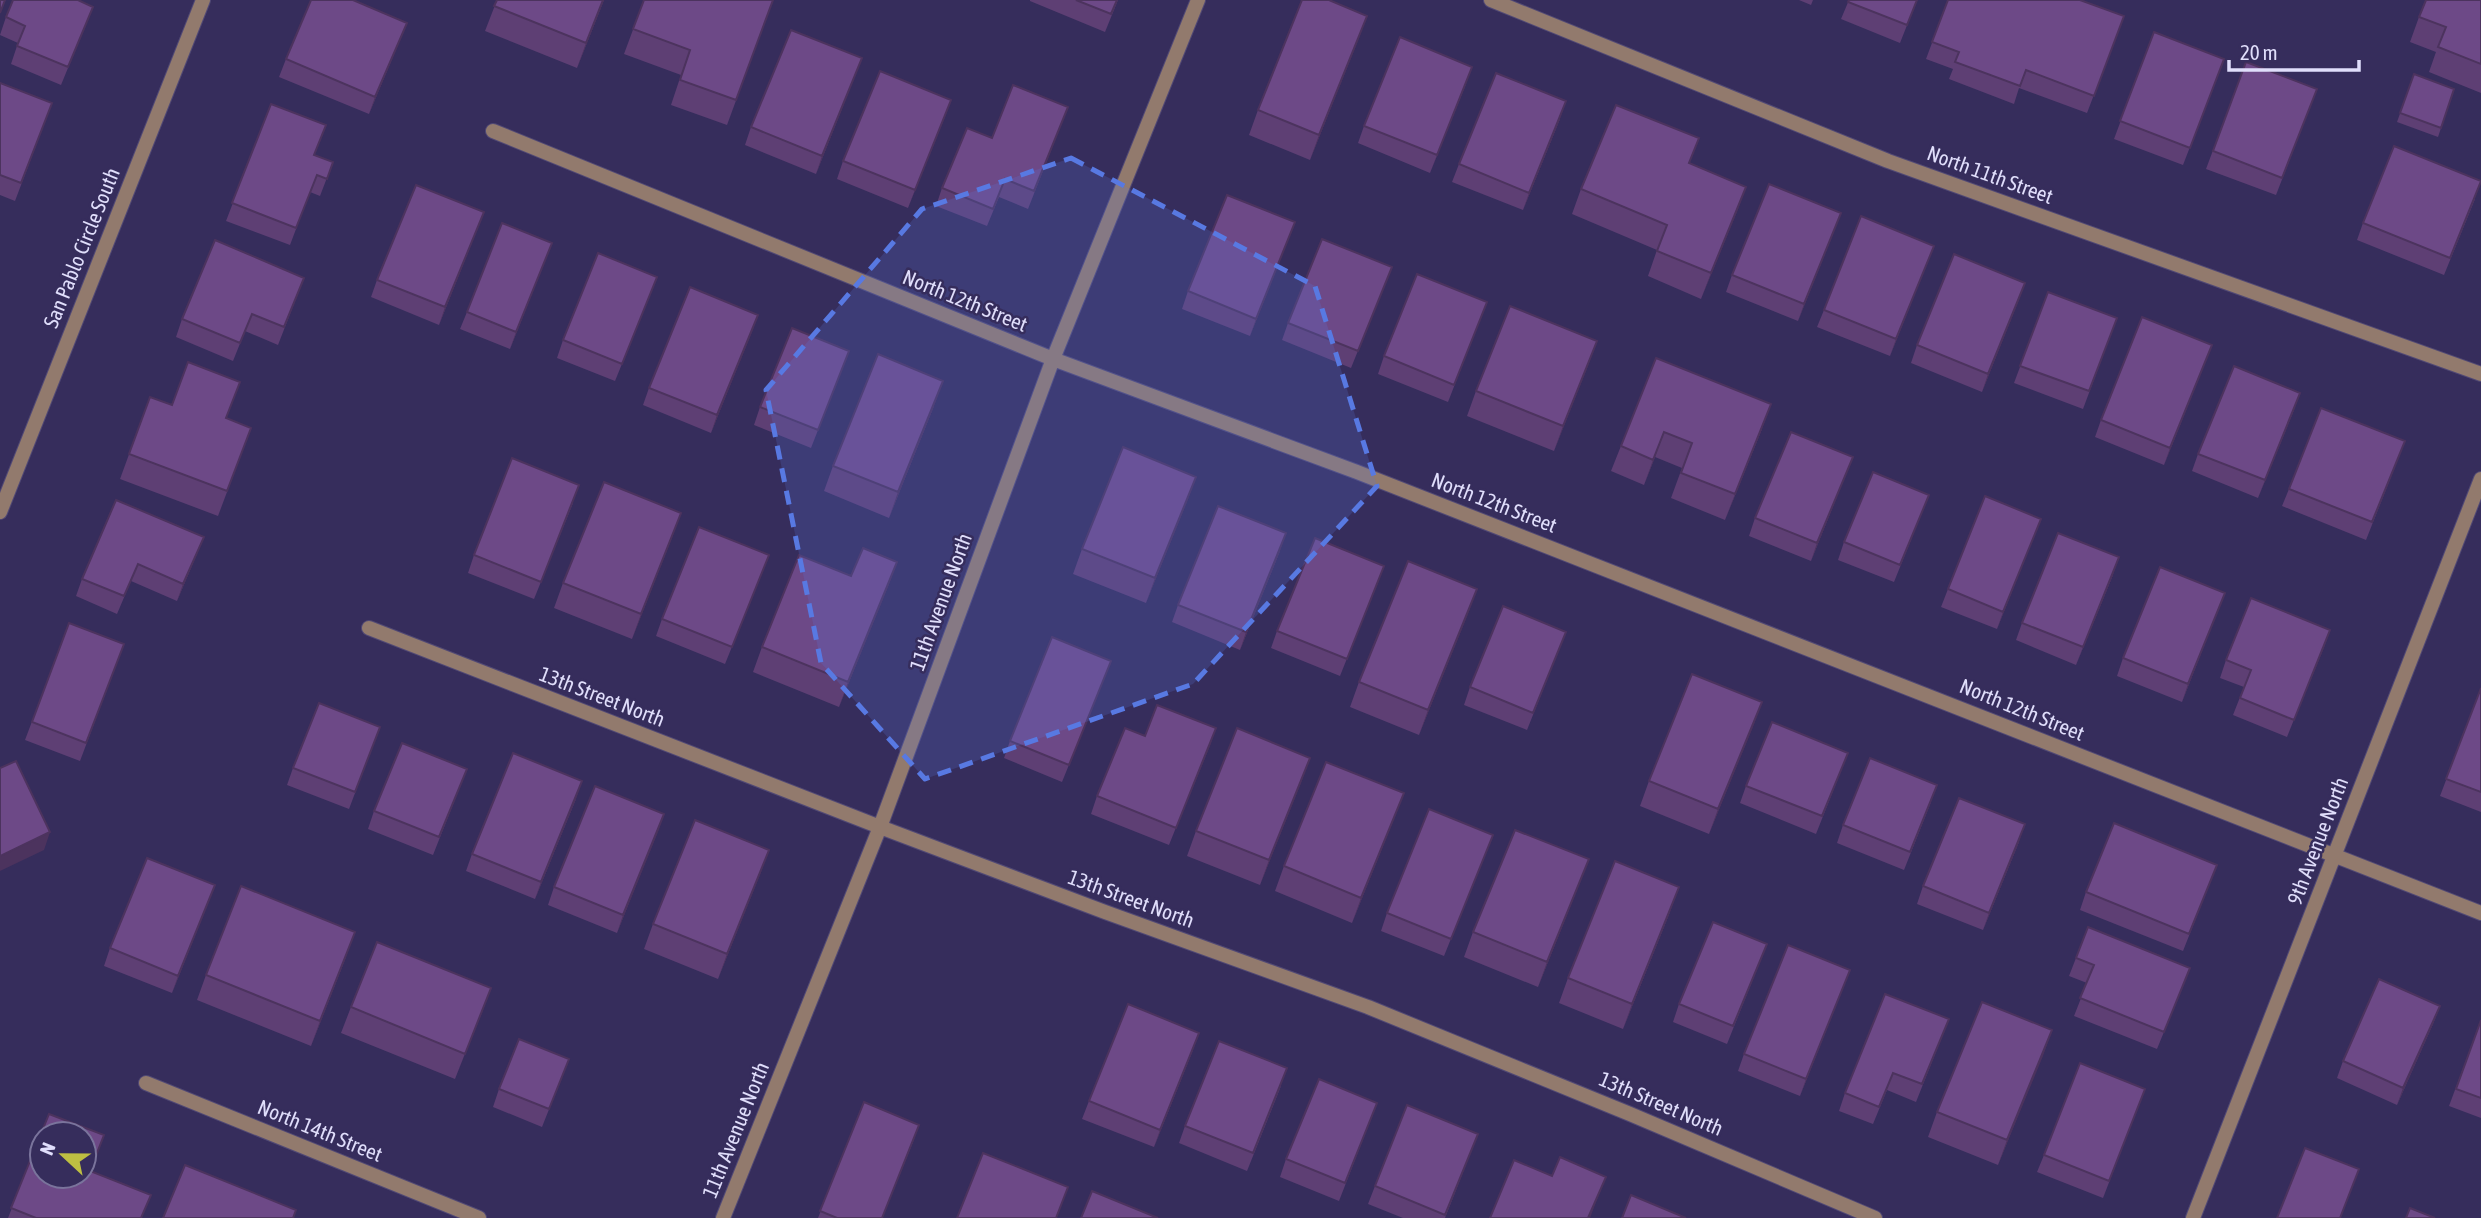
<svg xmlns="http://www.w3.org/2000/svg" width="2481" height="1218" viewBox="0 0 2481 1218" font-family="'Asap Condensed',sans-serif">
<style>
.lines{fill:none;stroke-linecap:round;stroke-linejoin:round}
.minor-casing{stroke:#514975;stroke-width:16}
.minor{stroke:#927a6d;stroke-width:14}
.wall{fill:#5e3f74}
.shaded-wall{fill:#4c335e}
.building{fill:#6d4987;stroke:#4c335e;stroke-width:2;fill-rule:evenodd}
.marked{fill:#5879e2;fill-opacity:0.2;stroke:#5879e2;stroke-width:5;stroke-dasharray:14 9;stroke-linejoin:round}
.labels{text-anchor:middle;stroke-width:5;stroke-linejoin:round;paint-order:stroke}
.street-label{font-size:21px;fill:#e0defb;stroke:#362d5c}
</style>
<rect width="100%" height="100%" fill="#362d5c"/>
<g class="lines">
<defs>
<path id="minor" d="M1491,0l397,161 593,213
M493,131l560,228 304,113 1124,441
M0,512l203,-512
M369,628l511,199 225,85 263,95 262,107 245,104
M146,1083l333,135
M723,1218l157,-391 173,-468 145,-359
M2193,1218l288,-739"/>
</defs>
<!-- minor casing -->
<use href="#minor" class="minor-casing"/>
<!-- minor -->
<use href="#minor" class="minor"/>
</g>
<!-- wall -->
<path class="wall" d="M497,0h107l-27,68 -92,-37z
M644,0h129l-46,125 -56,-20 10,-30 -57,-21z
M1030,0h88l-13,32 -75,-31z
M1799,0h14l-2,5z
M1849,0h68l-17,43 -59,-24z
M1948,0l176,16 -37,97 -68,-25 -5,16 -65,-25 4,-10 -27,-10z
M2481,0v93l-52,-21 7,-20 -26,-10 9,-25z
M78,1l15,6 -32,78 -50,-21 7,-21 -18,-8 6,-18z
M1367,16l-57,144 -61,-25 9,-25z
M407,23l-38,91 -90,-37 7,-18z
M2154,32l70,27 -41,106 -69,-26z
M862,58l-46,116 -71,-29 6,-18z
M2246,62l71,27 -41,106 -70,-26z
M2414,74l27,54 -3,9 -41,-15z
M0,83l52,20 -37,98 -15,-6z
M1466,84l-36,89 -72,-30 6,-17z
M951,100l-43,108 -71,-29 6,-18z
M271,104l43,52 19,6 -13,34 -10,-4 -20,53 -64,-24z
M1068,107l-40,102 -29,-12 -12,29 -51,-20 6,-18 50,-50z
M1560,119l-37,91 -71,-28 7,-18z
M1699,138l-10,25 57,24 -45,112 -53,-23 9,-26 -85,-36 9,-25z
M2475,199l-31,76 -87,-35 6,-17z
M484,212l-45,113 -68,-28 6,-17z
M1834,231l-36,90 -72,-29 6,-17z
M1288,240l-38,96 -68,-27 6,-18z
M552,243l-42,106 -50,-20 7,-17z
M1934,246l-44,110 -73,-29 7,-17z
M304,278l-26,67 -33,-14 -12,30 -57,-24 6,-18z
M2025,283l-43,109 -71,-29 6,-18z
M1385,284l-34,84 -69,-28 6,-17z
M2048,292l69,26 -34,91 -69,-26z
M650,295l-35,86 -58,-23 6,-18z
M1487,302l-39,100 -70,-28 6,-18z
M758,315l-47,118 -68,-28 6,-17z
M1597,341l-43,110 -87,-35 9,-25z
M2212,345l-48,120 -69,-28 6,-17z
M849,351l-38,97 -57,-23 6,-18z
M1656,358l106,71 -37,91 -54,-22 11,-30 -27,-11 -11,28 -33,-14z
M150,397l22,8 79,23 -33,88 -98,-37z
M934,406l-45,112 -65,-27 9,-25z
M2294,410l-36,88 -66,-27 6,-17z
M2398,459l-32,81 -84,-34 7,-17z
M1846,474l-35,87 -62,-25 6,-18z
M1196,477l-50,126 -73,-29 9,-25z
M1929,495l-35,87 -56,-22 6,-18z
M573,503l-39,96 -66,-26 6,-18z
M681,513l-49,126 -78,-31 9,-25z
M2034,536l-37,93 -56,-22 7,-18z
M204,537l-27,64 -46,-20 -14,33 -41,-18 6,-17z
M1280,551l-40,99 -68,-28 6,-17z
M769,555l-44,109 -69,-28 6,-17z
M897,562l-58,145 -86,-35 9,-25 89,-71z
M1384,566l-44,110 -69,-28 6,-17z
M2113,575l-37,90 -60,-25 6,-17z
M1477,589l-58,146 -69,-28 9,-25z
M2218,610l-36,92 -65,-26 6,-18z
M69,623l55,21 -44,117 -55,-21z
M2330,630l-43,107 -54,-22 11,-28 -24,-9 6,-18z
M1566,632l-39,98 -63,-25 6,-18z
M1111,661l-49,121 -58,-24 6,-17z
M2481,688v124l-41,-16z
M1762,702l-53,132 -69,-28 9,-25z
M380,727l-31,82 -62,-24 6,-17z
M1216,728l-47,117 -78,-31 6,-18 48,-60z
M1848,753l-32,81 -76,-31 6,-17z
M1310,758l-50,127 -73,-29 9,-25z
M467,769l-34,86 -65,-26 6,-18z
M1404,793l-52,130 -77,-32 9,-25z
M576,799l-41,100 -69,-28 6,-17z
M1931,802l-27,68 -67,-27 6,-18z
M664,814l-47,119 -69,-28 6,-18z
M2019,842l-36,88 -66,-26 6,-18z
M769,850l-51,129 -74,-30 9,-25z
M1486,852l-42,104 -63,-25 6,-18z
M1589,859l-51,128 -74,-30 9,-25z
M2217,865l-34,86 -103,-41 6,-18z
M208,903l-36,90 -68,-27 6,-18z
M1670,912l-47,117 -64,-26 9,-25z
M1767,944l-40,100 -54,-22 6,-18z
M346,957l-35,89 -114,-46 9,-25z
M2076,958l114,10 -33,81 -83,-33 13,-33 -18,-7z
M491,988l-36,91 -114,-46 10,-26z
M1843,988l-43,108 -62,-25 6,-17z
M2440,1006l-7,18 -36,81 -60,-27 6,-17z
M1949,1019l-33,83 -29,-12 -14,34 -34,-13 6,-18z
M2481,1020v98l-32,-12z
M2052,1030l-54,135 -70,-28 9,-25z
M1193,1050l-39,97 -72,-28 7,-18z
M569,1059l-27,68 -49,-20 6,-18z
M1281,1086l-34,85 -68,-28 6,-17z
M2145,1089l-42,109 -66,-26 7,-17z
M864,1102l55,23 -6,17 -31,76h-64z
M1377,1103l-38,98 -59,-24 6,-18z
M49,1114l42,58 51,46h-134z
M1478,1134l-33,84h-42l-35,-14 7,-18z"/>
<!-- shaded-wall -->
<path class="shaded-wall" d="M603,0h1l-27,68 9,-25z
M1367,16l-9,25 -48,119 9,-25z
M407,23l-7,17 -31,74 6,-17z
M862,58l-7,18 -39,98 6,-18z
M1472,67l-6,17 -36,89 7,-18z
M951,100l-6,17 -37,91 7,-18z
M1566,101l-6,18 -37,91 6,-17z
M1746,187l-9,25 -36,87 10,-26z
M484,212l-7,18 -38,95 6,-18z
M1841,213l-7,18 -36,90 6,-17z
M1295,222l-7,18 -38,96 6,-17z
M552,243l-7,18 -35,88 6,-17z
M1934,246l-7,17 -37,93 6,-17z
M2025,283l-6,17 -37,92 6,-18z
M758,315l-6,17 -41,101 6,-18z
M1597,341l-9,25 -34,85 9,-25z
M2212,345l-7,18 -41,102 6,-17z
M943,381l-9,25 -45,112 9,-26z
M2300,393l-6,17 -36,88 7,-18z
M1771,404l-9,25 -37,91 10,-26z
M1664,432l-9,25 -11,28 9,-25z
M1853,457l-7,17 -35,87 6,-18z
M1196,477l-9,25 -41,101 9,-25z
M681,513l-9,25 -40,101 9,-25z
M2041,519l-7,17 -37,93 6,-17z
M1286,533l-6,18 -40,99 6,-18z
M204,537l-7,17 -20,47 6,-17z
M2119,557l-6,18 -37,90 7,-18z
M897,562l-9,25 -49,120 9,-25z
M1384,566l-6,17 -38,93 7,-17z
M1477,589l-9,25 -49,121 9,-25z
M2225,593l-7,17 -36,92 6,-18z
M2330,630l-6,18 -37,89 7,-17z
M1762,702l-9,25 -44,107 9,-25z
M1216,728l-6,18 -41,99 7,-17z
M1310,758l-9,25 -41,102 9,-25z
M582,781l-6,18 -41,100 6,-17z
M1404,793l-10,26 -42,104 9,-25z
M664,814l-6,18 -41,101 6,-18z
M2025,824l-6,18 -36,88 6,-17z
M50,832l-6,18 -44,21v-15z
M769,850l-9,25 -42,104 9,-25z
M1589,859l-10,26 -41,102 9,-25z
M215,885l-7,18 -36,90 6,-17z
M1679,887l-9,25 -47,117 9,-25z
M355,932l-9,25 -35,89 9,-25z
M1850,970l-7,18 -43,108 6,-17z
M491,988l-9,25 -27,66 10,-25z
M2440,1006l-7,18 -36,81 6,-17z
M2052,1030l-9,26 -45,109 9,-25z
M1199,1033l-6,17 -39,97 6,-17z
M1606,1177l-10,25 -6,16h-2z"/>
<!-- building -->
<path class="building" d="M0,0h5l-5,13z
M13,0h65l15,7 -25,60 -51,-21 8,-20 -19,-9z
M311,0h42l54,23 -32,74 -89,-38z
M497,0h106l-17,43 -92,-37z
M644,0h129l-37,100 -56,-20 10,-30 -57,-21z
M1076,0h41l-6,14z
M1302,0h27l38,16 -48,119 -61,-25z
M1849,0h68l-10,25 -59,-23z
M1948,0h132l44,16 -30,80 -68,-26 -6,16 -65,-24 4,-10 -27,-10z
M2426,0h55v64l-43,-17 8,-20 -27,-10z
M791,30l71,28 -40,98 -71,-29z
M2154,32l70,27 -34,89 -70,-27z
M1400,37l72,30 -35,88 -73,-29z
M2246,62l71,27 -35,89 -69,-27z
M880,71l71,29 -36,90 -72,-29z
M1496,73l70,28 -37,92 -70,-29z
M2414,74l40,15 -13,39 -41,-15z
M0,83l52,20 -31,80 -21,-8z
M1013,85l55,22 -34,84 -29,-12 -12,30 -51,-21 25,-60 25,10z
M271,104l55,21 -12,30 19,7 -6,17 -10,-4 -21,53 -64,-25z
M1616,105l83,33 -10,25 57,24 -35,86 -54,-22 10,-26 -86,-36z
M2394,146l87,35 -31,77 -87,-35z
M1769,184l72,29 -37,91 -72,-29z
M416,185l68,27 -39,95 -68,-27z
M1227,195l68,27 -39,97 -68,-28z
M1861,216l73,30 -38,93 -72,-29z
M502,223l50,20 -36,89 -49,-20z
M1322,239l70,28 -34,84 -70,-28z
M215,240l89,38 -20,49 -32,-13 -12,29 -58,-24z
M598,253l59,24 -35,87 -59,-24z
M1954,254l71,29 -37,91 -71,-29z
M1417,274l70,28 -33,83 -70,-29z
M690,287l68,28 -41,100 -68,-27z
M2048,292l69,26 -28,73 -69,-25z
M1510,306l87,35 -34,85 -87,-35z
M2142,317l70,28 -42,103 -69,-28z
M792,328l57,23 -31,79 -58,-23z
M878,354l65,27 -45,111 -65,-26z
M1656,358l115,46 -36,90 -54,-21 11,-30 -28,-11 -11,28 -32,-14z
M188,362l52,20 -14,36 25,10 -24,63 -98,-37 21,-57 22,8z
M2234,366l66,27 -35,87 -67,-26z
M2321,408l84,33 -33,81 -83,-33z
M1791,432l62,25 -36,86 -62,-25z
M1123,447l73,30 -41,101 -73,-29z
M512,458l67,27 -38,97 -67,-27z
M1873,472l56,23 -29,70 -56,-23z
M604,482l77,31 -40,101 -78,-31z
M1985,496l56,23 -38,93 -55,-23z
M116,500l88,37 -21,47 -45,-20 -14,32 -42,-17z
M1218,506l68,27 -40,99 -68,-27z
M699,527l70,28 -37,92 -70,-28z
M2058,533l61,24 -36,90 -61,-24z
M1315,538l69,28 -37,93 -70,-28z
M863,548l34,14 -49,120 -86,-35 37,-92 52,21z
M1408,561l69,28 -49,121 -69,-28z
M2160,567l65,26 -37,91 -65,-26z
M2251,598l79,32 -36,90 -54,-22 11,-28 -25,-10z
M1503,606l63,26 -33,81 -63,-26z
M69,623l55,21 -38,99 -54,-21z
M1052,637l59,24 -42,104 -59,-24z
M1692,674l70,28 -44,107 -69,-28z
M2481,688v104l-35,-13z
M319,703l61,24 -25,65 -62,-24z
M1157,705l59,23 -40,100 -79,-32 28,-68 20,8z
M1772,722l76,31 -26,63 -76,-30z
M1237,728l73,30 -41,102 -73,-29z
M402,743l65,26 -28,68 -65,-26z
M513,753l69,28 -41,101 -69,-28z
M1870,758l67,27 -27,67 -67,-27z
M16,761l34,71 -50,24v-88z
M1326,762l78,31 -43,105 -77,-32z
M595,786l69,28 -41,101 -69,-28z
M1959,798l66,26 -36,89 -66,-27z
M1429,809l64,26 -42,104 -64,-26z
M695,820l74,30 -42,104 -74,-30z
M2114,823l103,42 -28,69 -103,-42z
M1515,830l74,29 -42,103 -74,-30z
M147,858l68,27 -37,91 -68,-28z
M1615,861l64,26 -47,117 -64,-26z
M241,886l114,46 -35,89 -114,-46z
M1713,922l54,22 -34,82 -54,-22z
M2088,927l102,41 -26,64 -84,-34 14,-33 -18,-7z
M377,942l114,46 -26,66 -114,-47z
M1788,945l62,25 -44,109 -62,-25z
M2379,979l61,27 -37,82 -60,-27z
M1885,994l64,25 -27,65 -29,-11 -14,34 -34,-14z
M1982,1002l70,28 -45,110 -70,-28z
M1128,1004l71,29 -39,97 -71,-29z
M2481,1020v78l-25,-9z
M519,1039l50,20 -20,50 -50,-20z
M1219,1041l68,27 -34,85 -68,-27z
M2080,1063l65,26 -36,92 -65,-26z
M1319,1079l58,24 -32,80 -59,-24z
M864,1102l55,23 -37,93h-45l-17,-7z
M1407,1105l71,29 -33,81 -70,-29z
M49,1114l55,21 -14,36 61,24 -10,23h-105l-25,-10zM42,1134h42v42h-42z
M2305,1148l54,21 -19,49h-63z
M983,1153l85,34 -12,31h-99z
M1560,1157l46,20 -18,41h-98l24,-58 38,16z
M185,1165l111,45 -3,8h-130z
M1092,1191l66,27h-77z
M1631,1195l55,23h-64z
M2410,1208l25,10h-29z"/>
<!-- marked area -->
<path class="marked" d="M1071,158l244,128 62,200 -184,198 -268,95 -104,-116 -55,-273 156,-181z"/>
<g class="labels">
<!-- street labels -->
<g class="street-label">
<text transform="translate(1990 175) rotate(20)" y="7">North 11th Street</text>
<text transform="translate(82 248) rotate(-68)" y="7">San Pablo Circle South</text>
<text transform="translate(965 301) rotate(22)" y="7">North 12th Street</text>
<text transform="translate(1494 503) rotate(21)" y="7">North 12th Street</text>
<text transform="translate(941 602) rotate(-70)" y="7">11th Avenue North</text>
<text transform="translate(602 697) rotate(21)" y="7">13th Street North</text>
<text transform="translate(2022 710) rotate(22)" y="7">North 12th Street</text>
<text transform="translate(2318 841) rotate(-69)" y="7">9th Avenue North</text>
<text transform="translate(1131 899) rotate(20)" y="7">13th Street North</text>
<text transform="translate(1661 1104) rotate(23)" y="7">13th Street North</text>
<text transform="translate(736 1130) rotate(-68)" y="7">11th Avenue North</text>
<text transform="translate(320 1131) rotate(22)" y="7">North 14th Street</text>
</g>
</g>
<!-- north arrow -->
<g transform="translate(63 1155) rotate(292)"><circle r="33" fill="#362d5c" stroke="#7a749c" stroke-width="2"/>
<path d="M0-5L12 26L0 18L-12 26Z" fill="#bebf42"/>
<text y="-10" font-size="19" font-weight="bold" text-anchor="middle" fill="#e0defb">N</text>
</g>
<!-- scale -->
<path d="M2229 60v10h130v-10" fill="none" stroke="#e0defb" stroke-width="3.5"/>
<text x="2240" y="60" font-size="21" fill="#e0defb" stroke="#362d5c" stroke-width="5" paint-order="stroke">20 m</text>
</svg>
